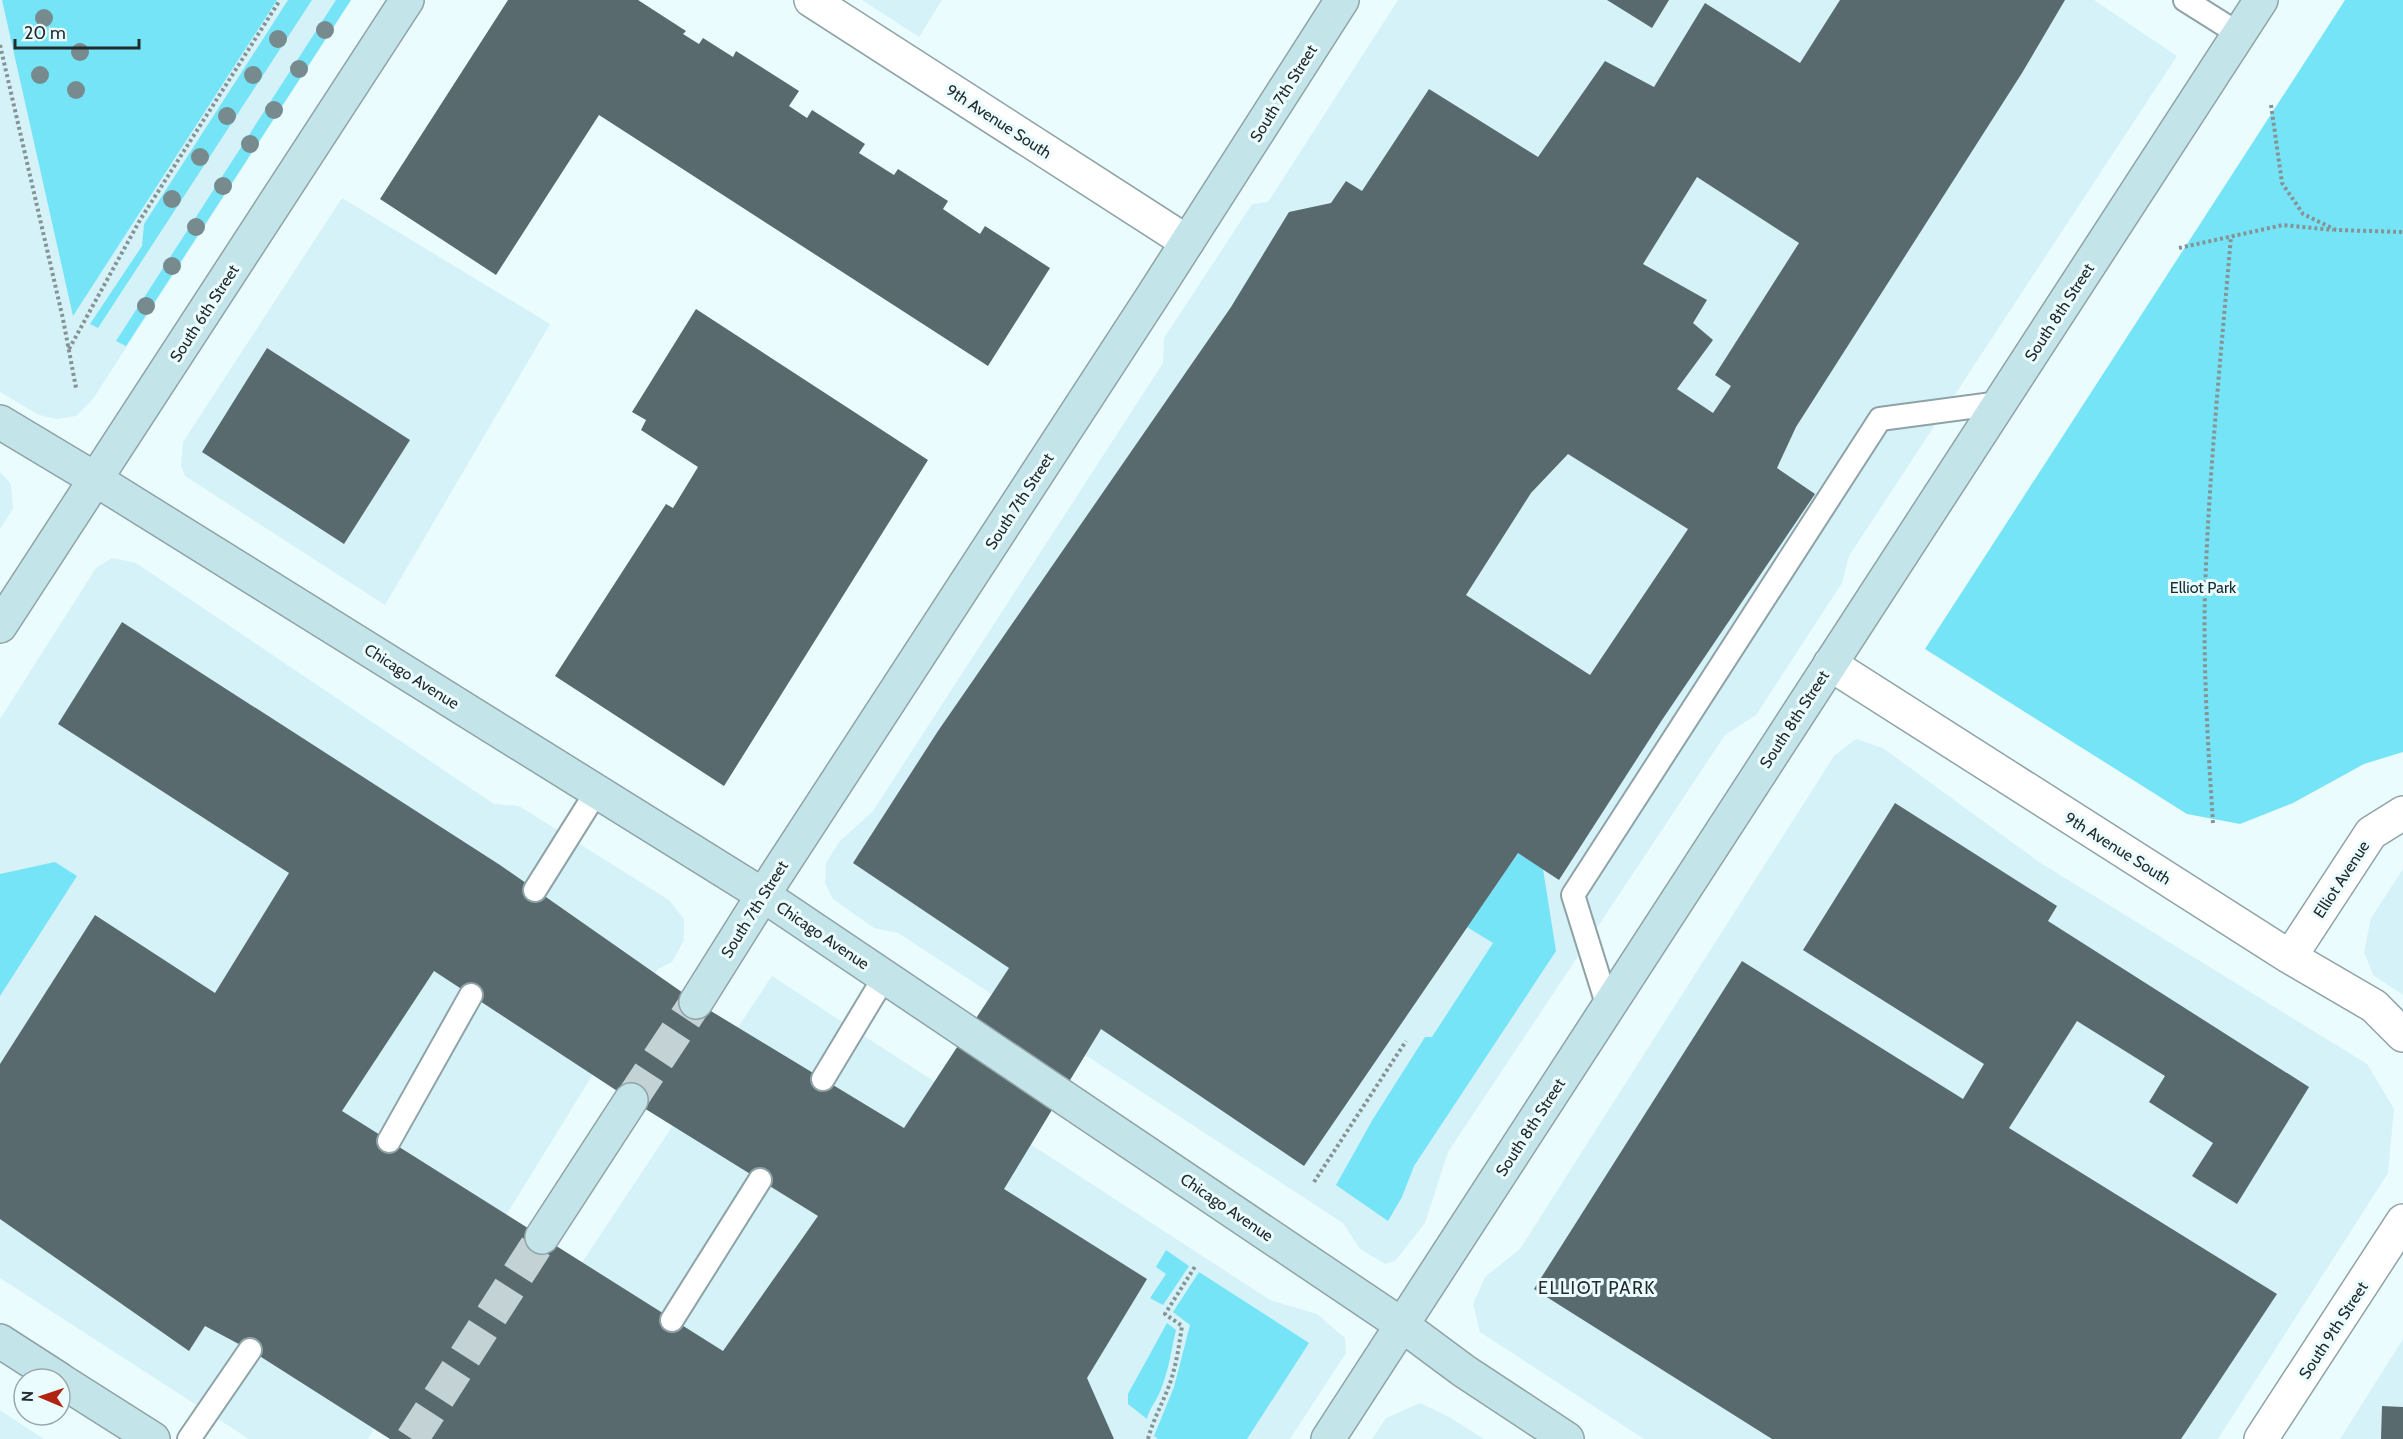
<svg xmlns="http://www.w3.org/2000/svg" width="2403" height="1439" viewBox="0 0 2403 1439" font-family="Cabin,sans-serif">
<style>
.built{fill:#d4f2f8}
.green{fill:#76e4f7}
.building{fill:#586a6e;fill-rule:evenodd}
.lines{fill:none;stroke-linecap:round;stroke-linejoin:round}
.secondary-tunnel{stroke:#c3d2d5;stroke-width:33;stroke-dasharray:33 16;stroke-linecap:butt}
.lane-casing{stroke:#8fa3a7;stroke-width:26}
.street-casing{stroke:#8fa3a7;stroke-width:36}
.secondary-casing{stroke:#8fa3a7;stroke-width:36}
.path{stroke:#869395;stroke-width:4;stroke-dasharray:3 3;stroke-linecap:butt}
.lane{stroke:#fff;stroke-width:22}
.street{stroke:#fff;stroke-width:33}
.secondary{stroke:#c3e5ea;stroke-width:33}
.tree{fill:#778b8e}
.labels{text-anchor:middle;stroke-width:6;stroke-linejoin:round;paint-order:stroke}
.street-label{font-size:16px;fill:#232b2d;stroke:#ebfcff}
.park-label{font-size:16px;fill:#182e32;stroke:#ebfcff}
.neighbourhood-label{font-size:18px;letter-spacing:1.5px;fill:#232b2d;stroke:#ebfcff}
</style>
<rect width="100%" height="100%" fill="#ebfcff"/>
<!-- built -->
<path class="built" d="M0,0h351l-258,399 -17,17 -19,3 -18,-4 -39,-23z
M862,0h80l-23,37z
M1398,0h696l83,56 -328,500 -7,27 -86,132 -31,20 -277,417 -23,71 -30,38 -10,3 -25,-15 -17,-26 -445,-290 -24,-5 -41,-29 -8,-16 1,-20 13,-21 34,-31 290,-448 1,-25 88,-134 16,-2z
M342,198l208,126 -165,281 -200,-129 -4,-11 2,-23z
M0,472l11,12 2,25 -13,20z
M112,558l24,5 358,241 25,2 150,94 15,19v21l-12,22 -14,7 -290,470h-119l-249,-161v-559l96,-151z
M1856,739l27,9 156,114 328,202 27,45 -6,64 -170,266h-574l-164,-107 -7,-28 12,-27 35,-28 314,-493z
M2403,869v126l-30,-20 -9,-23 7,-34z
M772,976l498,324 47,14 28,24 1,15 -56,86h-825z
M2403,1339v100h-63z
M1420,1403l29,14 35,22h-112l14,-21z
M0,1410l44,29h-44z"/>
<!-- green -->
<path class="green" d="M2,0h275l-204,316z
M288,0h24l-214,328 -8,-4 52,-78 2,-22z
M336,0h15l-225,346 -10,-5z
M2345,0h58v752l-39,12 -71,39 -53,21 -53,-10 -262,-165z
M1518,853l25,16 13,82 -142,215 -12,31 -14,24 -52,-36 37,-66 52,-82h7l61,-94 -26,-16z
M55,862l22,14 -77,120v-122z
M1166,1250l23,16 -26,39 -13,-7 16,-24 -10,-7z
M1199,1272l110,71 -62,96h-89l-4,-3 20,-49 16,-62 -17,-13z
M1167,1323l9,7c-5,21 -8,44 -17,64 -4,9 -10,15 -12,25l-19,-15v-10z"/>
<!-- building -->
<path class="building" d="M508,0h130l48,31 -3,3 16,10 4,-6 30,19 3,-6 63,40 -10,15 18,12 5,-8 53,34 -6,9 35,22 4,-6 50,32 -5,8 37,25 5,-8 65,42 -62,98 -389,-251 -103,160 -116,-76z
M1607,0h62l-17,28z
M1840,0h225l-43,73 -226,354 -19,41 38,26 -153,226 -103,160 -41,-27 -214,313 -203,-137 -97,160 143,90 -60,99 27,61h-724l-140,-89 -45,-24 -16,25 -189,-132v-155l95,-149 120,78 74,-120 -231,-149 64,-102 378,243 196,137 208,126 105,-160 -156,-105 85,-132 293,-424 58,-95 42,-9 15,-22 16,10 67,-102 109,68 67,-96 49,26 51,-84 95,60zM1697,177l102,66 -84,132 16,11 -18,27 -36,-24 36,-49 -20,-17 14,-23 -64,-36zM1568,454l120,75 -98,146 -124,-80 65,-102zM434,971l197,129 187,116 -95,135 -381,-240z
M696,309l232,151 -204,326 -169,-110 111,-172 7,4 25,-41 -57,-37 5,-10 -14,-8z
M267,348l143,92 -66,104 -142,-92z
M1895,803l162,103 -9,15 261,166 -72,117 -45,-28 21,-33 -64,-41 16,-26 -88,-55 -68,107 268,166 -96,145h-409l-238,-150 208,-328 221,138 21,-35 -181,-114z
M2382,1406l21,1v32h-22z"/>
<g class="lines">
<!-- secondary-tunnel -->
<path class="secondary-tunnel" d="M631,1100l65,-98
M412,1439l130,-202"/>
<defs>
<path id="lane" d="M2185,0l54,34
M535,890l62,-99
M1608,1007l-35,-112 307,-476 120,-16
M823,1079l62,-103
M389,1141l82,-146
M672,1320l88,-140
M189,1439l61,-89"/>
<path id="street" d="M811,0l376,242
M1830,664l460,293 84,49 29,29
M2290,957l81,-124 32,-20
M2261,1439l142,-218"/>
<path id="secondary" d="M0,422l95,57 668,416 639,430 62,46 103,68
M0,626l407,-626
M696,1002l67,-107 389,-598 190,-297
M542,1237l89,-137
M0,1341l59,38
M60,1380l93,59
M1328,1439l933,-1439"/>
</defs>
<!-- lane casing -->
<use href="#lane" class="lane-casing"/>
<!-- street casing -->
<use href="#street" class="street-casing"/>
<!-- secondary casing -->
<use href="#secondary" class="secondary-casing"/>
<!-- path -->
<path class="path" d="M0,45l63,274 13,69
M2271,105l11,78 21,31 33,16 67,2
M2179,248l104,-23 50,5
M69,349l71,-129 140,-220
M2213,823c-5,-77 -10,-155 -8,-232 4,-119 16,-237 26,-355
M1314,1182l92,-141
M1148,1439c5,-19 14,-35 21,-53 7,-19 10,-40 13,-60l-17,-12 31,-49"/>
<!-- lane -->
<use href="#lane" class="lane"/>
<!-- street -->
<use href="#street" class="street"/>
<!-- secondary -->
<use href="#secondary" class="secondary"/>
</g>
<!-- trees -->
<g class="tree">
<circle cx="44" cy="18" r="9"/>
<circle cx="325" cy="30" r="9"/>
<circle cx="278" cy="39" r="9"/>
<circle cx="80" cy="52" r="9"/>
<circle cx="299" cy="69" r="9"/>
<circle cx="40" cy="75" r="9"/>
<circle cx="253" cy="75" r="9"/>
<circle cx="76" cy="90" r="9"/>
<circle cx="274" cy="110" r="9"/>
<circle cx="227" cy="116" r="9"/>
<circle cx="250" cy="144" r="9"/>
<circle cx="200" cy="157" r="9"/>
<circle cx="223" cy="186" r="9"/>
<circle cx="172" cy="199" r="9"/>
<circle cx="196" cy="227" r="9"/>
<circle cx="172" cy="266" r="9"/>
<circle cx="146" cy="306" r="9"/>
</g>
<g class="labels">
<!-- street labels -->
<g class="street-label">
<text transform="translate(1283 93) rotate(-58)" y="6">South 7th Street</text>
<text transform="translate(999 121) rotate(33)" y="6">9th Avenue South</text>
<text transform="translate(2059 312) rotate(-57)" y="6">South 8th Street</text>
<text transform="translate(204 313) rotate(-57)" y="6">South 6th Street</text>
<text transform="translate(1019 501) rotate(-57)" y="6">South 7th Street</text>
<text transform="translate(412 676) rotate(32)" y="6">Chicago Avenue</text>
<text transform="translate(1794 719) rotate(-57)" y="6">South 8th Street</text>
<text transform="translate(2118 848) rotate(32)" y="6">9th Avenue South</text>
<text transform="translate(2341 879) rotate(-57)" y="6">Elliot Avenue</text>
<text transform="translate(754 909) rotate(-58)" y="6">South 7th Street</text>
<text transform="translate(823 935) rotate(34)" y="6">Chicago Avenue</text>
<text transform="translate(1530 1127) rotate(-57)" y="6">South 8th Street</text>
<text transform="translate(1227 1207) rotate(34)" y="6">Chicago Avenue</text>
<text transform="translate(2333 1330) rotate(-57)" y="6">South 9th Street</text>
</g>
<!-- park labels -->
<g class="park-label">
<text x="2203" y="593">Elliot Park</text>
</g>
<!-- neighbourhood labels -->
<g class="neighbourhood-label">
<text x="1597" y="1294">ELLIOT PARK</text>
</g>
</g>
<!-- north arrow -->
<g transform="translate(42 1397) rotate(272)"><circle r="28" fill="#ebfcff" stroke="#9ba8ab" stroke-width="1.5"/>
<path d="M0-4.5L10 22L0 15L-10 22Z" fill="#b22412"/>
<text y="-9" font-size="16" font-weight="bold" text-anchor="middle" fill="#232b2d">N</text>
</g>
<!-- scale -->
<path d="M15 39v9h124v-9" fill="none" stroke="#232b2d" stroke-width="3"/>
<text x="24" y="39" font-size="18" fill="#232b2d" stroke="#ebfcff" stroke-width="4.5" paint-order="stroke">20 m</text>
</svg>
